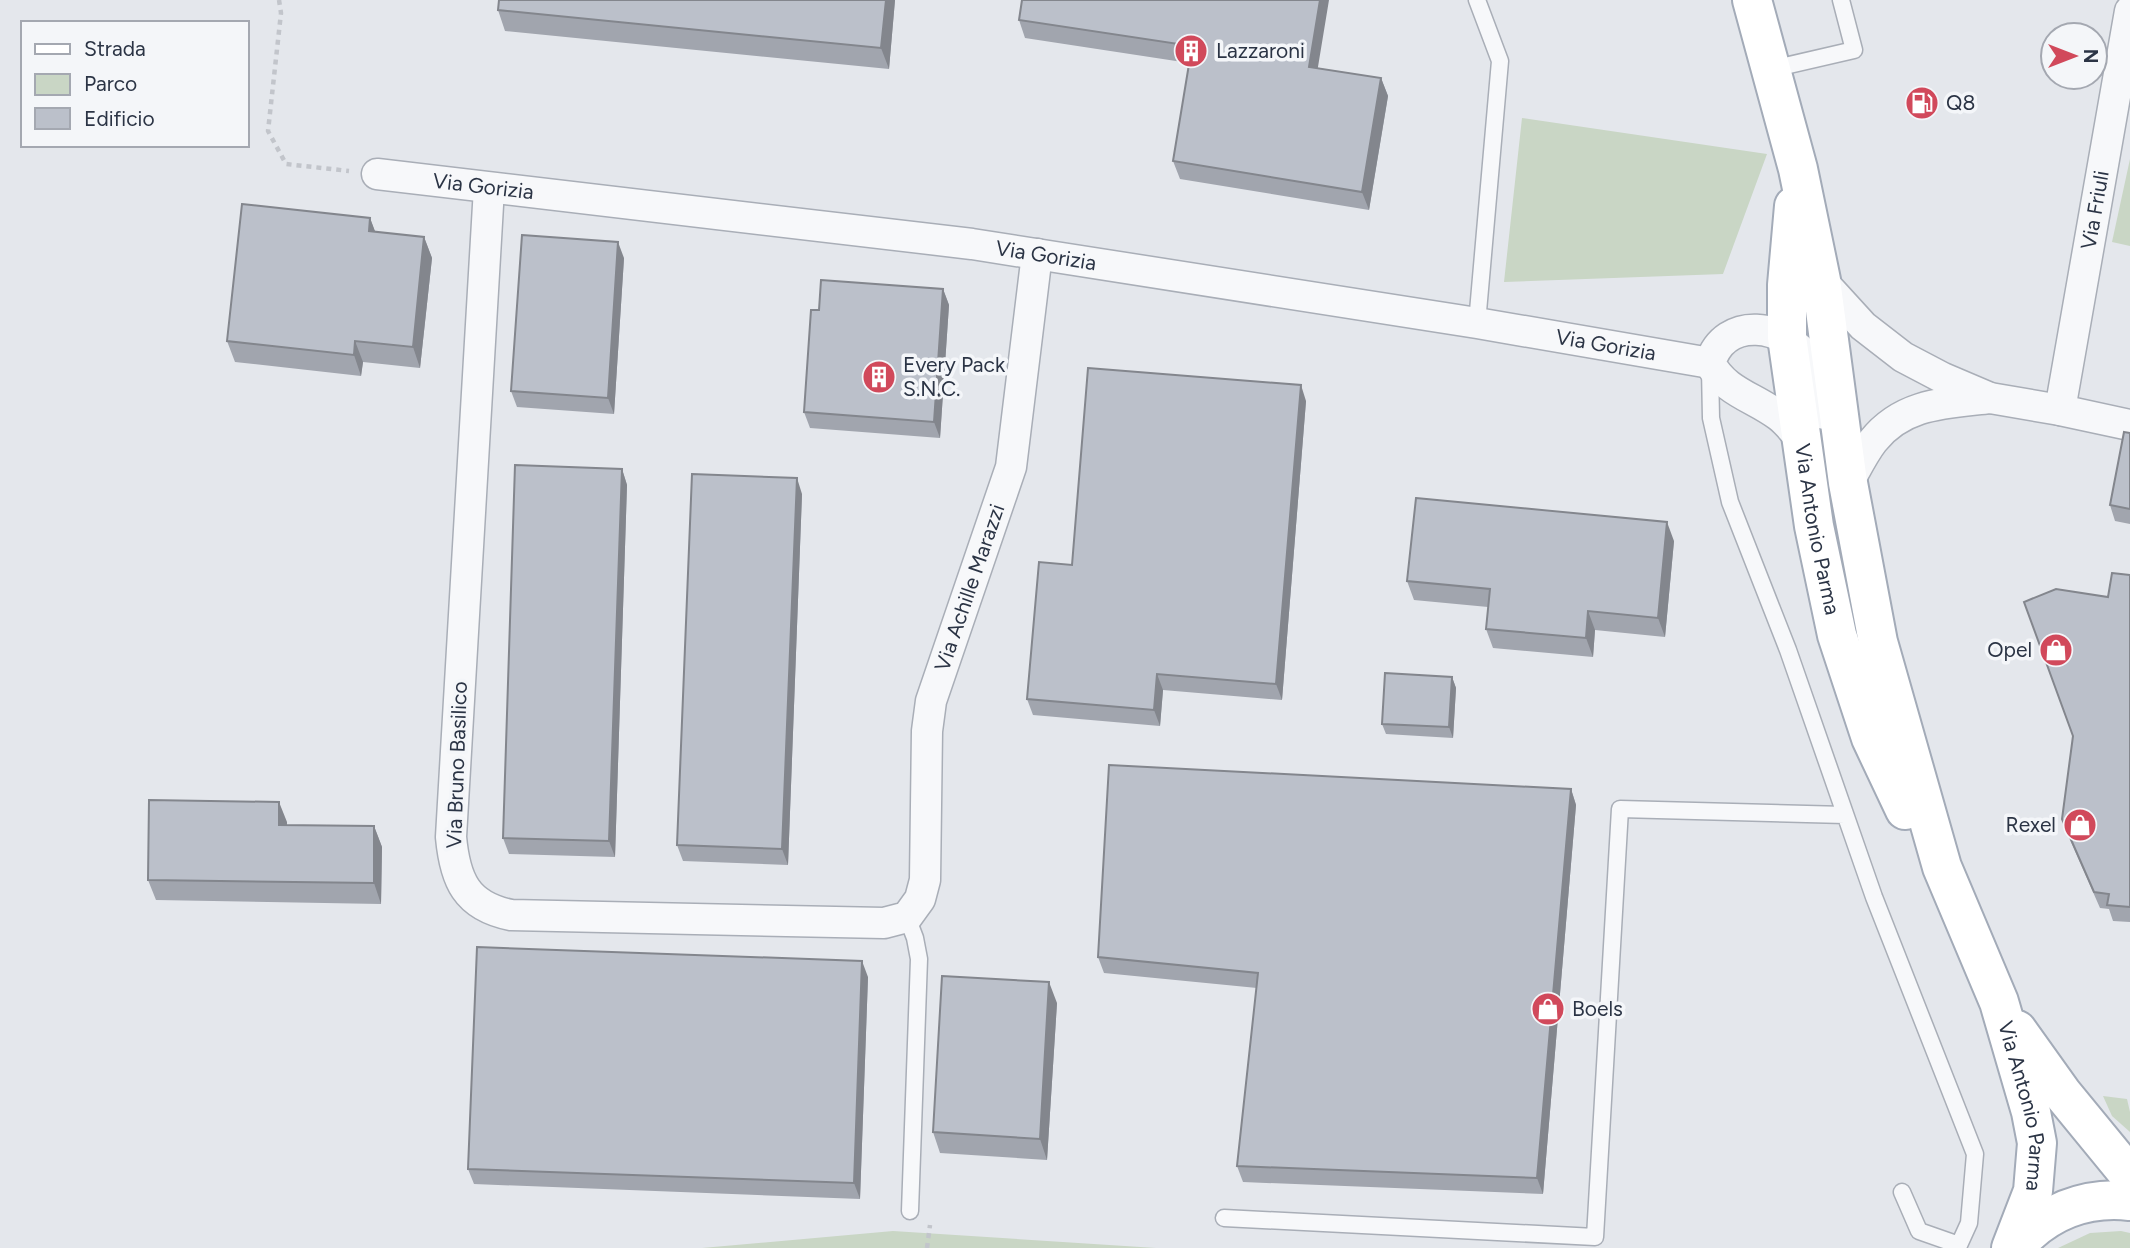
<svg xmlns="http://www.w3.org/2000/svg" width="2130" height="1248" viewBox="0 0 2130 1248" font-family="Figtree,sans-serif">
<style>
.green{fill:#c9d6c5}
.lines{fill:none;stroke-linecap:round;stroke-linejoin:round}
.lane-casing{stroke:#a9aeb7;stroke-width:19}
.street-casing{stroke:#a9aeb7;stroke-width:33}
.primary-casing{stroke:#a3abb8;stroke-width:42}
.path{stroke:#c2c5cb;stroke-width:4.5;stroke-dasharray:5 5;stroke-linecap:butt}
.lane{stroke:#f7f8fa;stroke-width:16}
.street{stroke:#f7f8fa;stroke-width:30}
.primary{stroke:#fff;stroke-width:38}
.wall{fill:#a1a5ae}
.shaded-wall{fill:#83868d}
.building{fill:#bbc0ca;stroke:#83868d;stroke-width:2}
.labels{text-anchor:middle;stroke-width:7;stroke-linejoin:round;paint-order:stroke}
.poi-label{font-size:21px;fill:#2b3445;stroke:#f4f6f9;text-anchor:start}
.street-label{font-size:21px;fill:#2b3445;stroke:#f4f6f9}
</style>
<rect width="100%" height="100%" fill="#e4e7ec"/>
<!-- green -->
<path class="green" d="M1522,118l245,36 -44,120 -219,8z
M2130,159v87l-18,-4z
M2103,1096l24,3 3,13v20l-18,-16z
M893,1231l263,17h-454z
M2121,1231l9,2v15h-72l32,-15z"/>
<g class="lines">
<defs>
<path id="lane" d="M1772,69l82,-19 -13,-50
M1477,323l23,-262 -23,-61
M1710,369l1,49 19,84 58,148 86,247 101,257 -6,69 -10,22 -40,-14 -17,-39
M907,917l8,21 4,21 -9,252
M1224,1218l371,19 25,-428 225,6"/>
<g id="street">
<path id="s1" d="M377,174l595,70 505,79 233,40"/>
<path id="s2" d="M489,188l-38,649c4,43 15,69 60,78l373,8 23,-6 13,-18 5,-19 2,-149 4,-30 80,-234 26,-213"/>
<path d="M1821,280l42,46 40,31 40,21 47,20 70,12 70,15"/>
<path id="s3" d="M2060,410l70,-399"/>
<path d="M1802,441c-7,-9 -14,-18 -23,-25 -25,-19 -54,-24 -69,-53 15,-48 76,-40 98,-2 10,16 13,34 16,53"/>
<path d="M1844,477l4,6c8,-14 15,-29 25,-42 30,-38 73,-38 117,-43"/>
</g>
<g id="primary">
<path id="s4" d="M1752,0l46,169 23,111 27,203 30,159 64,225 57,135 32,110 6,31 -4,48 -22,57"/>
<path id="s5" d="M1794,206l-7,79v52l27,189 23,109 34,103 34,72"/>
<path d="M2017,1030l45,63 68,83"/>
<path d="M2014,1248c30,-35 70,-52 116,-47"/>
</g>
</defs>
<!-- lane casing -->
<use href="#lane" class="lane-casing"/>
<!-- street casing -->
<use href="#street" class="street-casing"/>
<!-- primary casing -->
<use href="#primary" class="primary-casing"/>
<!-- path -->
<path class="path" d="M279,0l2,13 -13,118 18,33 63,7
M927,1248l3,-23"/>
<!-- lane -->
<use href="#lane" class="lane"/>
<!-- street -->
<use href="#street" class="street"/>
<!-- primary -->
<use href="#primary" class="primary"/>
</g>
<!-- wall -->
<path class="wall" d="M499,0h396l-6,69 -384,-38 -7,-21z
M1022,0l296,68 63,10 7,18 -19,114 -189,-31 -7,-18 16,-98 -164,-25 -6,-18z
M370,218l5,14 49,5 8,21 -12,110 -57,-6 -2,14 -126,-14 -8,-21z
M624,258l-10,156 -97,-7 -6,-16z
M943,289l6,16 -9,133 -130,-10 -6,-16 15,-102z
M1306,401l-24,299 -119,-10 -3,36 -127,-11 -6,-16 45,-134z
M2130,433v91l-15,-3 -5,-16z
M622,469l5,16 -12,372 -106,-3 -6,-16z
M802,494l-14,371 -105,-4 -6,-16z
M1674,541l-9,96 -70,-7 -2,27 -100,-9 -7,-19 2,-22 -74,-7 -7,-19z
M2130,575v347l-17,-1 -4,-12 -9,-1 -32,-73 -6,-16z
M1452,677l4,11 -3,50 -67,-4 -4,-10z
M1571,789l5,16 -33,389 -300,-12 -6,-16 20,-178 -153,-15 -6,-16z
M287,822v3l87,1 8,21 -1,57 -225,-4 -8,-20z
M868,977l-8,222 -386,-15 -6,-15z
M1057,1003l-10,157 -107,-7 -7,-21z"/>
<!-- shaded-wall -->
<path class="shaded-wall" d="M886,0h9l-6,69 -8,-21z
M1320,0h9l-14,85 -6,-18z
M1381,78l7,18 -19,114 -7,-18z
M370,218l8,21 -9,-8z
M424,237l8,21 -12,110 -7,-21z
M618,242l6,16 -10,156 -6,-16z
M943,289l6,16 -9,133 -6,-16z
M355,341l8,21 -2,14 -7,-21z
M1301,385l5,16 -24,299 -6,-16z
M622,469l5,16 -12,372 -6,-16z
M797,478l5,16 -14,371 -6,-16z
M1667,522l7,19 -9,96 -7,-19z
M1588,611l7,19 -2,27 -7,-19z
M1157,674l6,16 -3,36 -6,-16z
M1452,677l4,11 -3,50 -4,-11z
M1571,789l5,16 -33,389 -6,-16z
M279,802l8,20 -1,24 -7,-21z
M374,826l8,21 -1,57 -7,-21z
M862,961l6,16 -8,222 -6,-16z
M1049,982l8,21 -10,157 -7,-21z"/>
<!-- building -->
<path class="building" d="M499,0h387l-5,48 -383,-38z
M1022,0h298l-11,67 72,11 -19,114 -189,-31 19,-115 -173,-26z
M242,204l128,14 -1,13 55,6 -11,110 -58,-6 -1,14 -127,-14z
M522,235l96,7 -10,156 -97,-7z
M821,280l122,9 -9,133 -130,-10 7,-102h8z
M1088,368l213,17 -25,299 -119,-10 -3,36 -127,-11 12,-137 33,3z
M2124,432l6,1v76l-20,-4z
M515,465l107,4 -13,372 -106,-3z
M692,474l105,4 -15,371 -105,-4z
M1416,498l251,24 -9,96 -70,-7 -2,27 -100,-9 4,-40 -83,-8z
M2112,573l18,2v332l-23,-2 2,-11 -15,-2 -32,-73 11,-83 -49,-134 32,-13 52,8z
M1385,673l67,4 -3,50 -67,-3z
M1109,765l462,24 -34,389 -300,-12 21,-193 -160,-16z
M149,800l130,2v23l95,1v57l-226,-3z
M477,947l385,14 -8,222 -386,-14z
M942,976l107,6 -9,157 -107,-7z"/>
<!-- icons -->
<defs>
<symbol id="building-disc" viewBox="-11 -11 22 22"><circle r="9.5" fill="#d1495b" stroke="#f4f6f9"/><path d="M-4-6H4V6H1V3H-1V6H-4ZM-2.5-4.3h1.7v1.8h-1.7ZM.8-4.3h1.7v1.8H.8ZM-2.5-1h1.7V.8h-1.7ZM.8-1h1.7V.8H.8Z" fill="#fff"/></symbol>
<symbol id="fuel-disc" viewBox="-11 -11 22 22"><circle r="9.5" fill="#d1495b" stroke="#f4f6f9"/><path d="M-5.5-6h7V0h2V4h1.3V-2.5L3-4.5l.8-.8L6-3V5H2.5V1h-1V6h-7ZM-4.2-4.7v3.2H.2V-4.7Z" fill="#fff"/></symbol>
<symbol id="shop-disc" viewBox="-11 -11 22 22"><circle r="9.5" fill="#d1495b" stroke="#f4f6f9"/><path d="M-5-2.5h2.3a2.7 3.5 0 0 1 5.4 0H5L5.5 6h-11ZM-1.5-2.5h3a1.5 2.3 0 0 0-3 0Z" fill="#fff"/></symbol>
</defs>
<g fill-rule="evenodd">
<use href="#building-disc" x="1172" y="32" width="38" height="38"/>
<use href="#fuel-disc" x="1903" y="84" width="38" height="38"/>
<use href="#building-disc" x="860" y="358" width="38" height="38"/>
<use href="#shop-disc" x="2037" y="631" width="38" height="38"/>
<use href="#shop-disc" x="2061" y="806" width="38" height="38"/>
<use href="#shop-disc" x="1529" y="990" width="38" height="38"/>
</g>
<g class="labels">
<!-- poi labels -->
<g class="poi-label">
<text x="1216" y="58">Lazzaroni</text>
<text x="1946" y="110">Q8</text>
<text x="903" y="372">Every Pack<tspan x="903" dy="24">S.N.C.</tspan></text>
<text x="2032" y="657" text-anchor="end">Opel</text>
<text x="2056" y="832" text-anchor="end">Rexel</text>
<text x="1572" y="1016">Boels</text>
</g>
<!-- street labels -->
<g class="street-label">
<text dy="7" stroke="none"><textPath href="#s1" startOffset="107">Via Gorizia</textPath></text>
<text dy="7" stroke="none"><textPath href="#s3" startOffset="203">Via Friuli</textPath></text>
<text dy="7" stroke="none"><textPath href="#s1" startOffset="674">Via Gorizia</textPath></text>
<text dy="7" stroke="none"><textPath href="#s1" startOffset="1241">Via Gorizia</textPath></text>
<text dy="7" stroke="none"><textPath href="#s5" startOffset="326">Via Antonio Parma</textPath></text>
<text dy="7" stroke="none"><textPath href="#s2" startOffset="1496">Via Achille Marazzi</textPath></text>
<text transform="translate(457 765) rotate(-88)" y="7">Via Bruno Basilico</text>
<text dy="7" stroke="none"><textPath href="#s4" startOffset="1143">Via Antonio Parma</textPath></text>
</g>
</g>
<!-- legend -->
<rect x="21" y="21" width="228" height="126" fill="#f4f6f9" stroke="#a4a8b1" stroke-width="2"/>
<rect x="35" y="44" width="35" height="10" fill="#ffffff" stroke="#a4a8b1" stroke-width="2"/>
<text x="84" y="56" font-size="21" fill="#2b3445">Strada</text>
<rect x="35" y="74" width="35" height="21" fill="#c9d6c5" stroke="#a4a8b1" stroke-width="2"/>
<text x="84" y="91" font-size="21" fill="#2b3445">Parco</text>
<rect x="35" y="108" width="35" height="21" fill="#bbc0ca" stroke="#a4a8b1" stroke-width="2"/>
<text x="84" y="126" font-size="21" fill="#2b3445">Edificio</text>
<!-- north arrow -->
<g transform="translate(2074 56) rotate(90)"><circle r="33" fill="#f4f6f9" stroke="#a4a8b1" stroke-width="2"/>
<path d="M0-5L12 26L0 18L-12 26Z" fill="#d1495b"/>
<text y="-10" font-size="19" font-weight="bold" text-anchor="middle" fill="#2b3445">N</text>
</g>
</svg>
